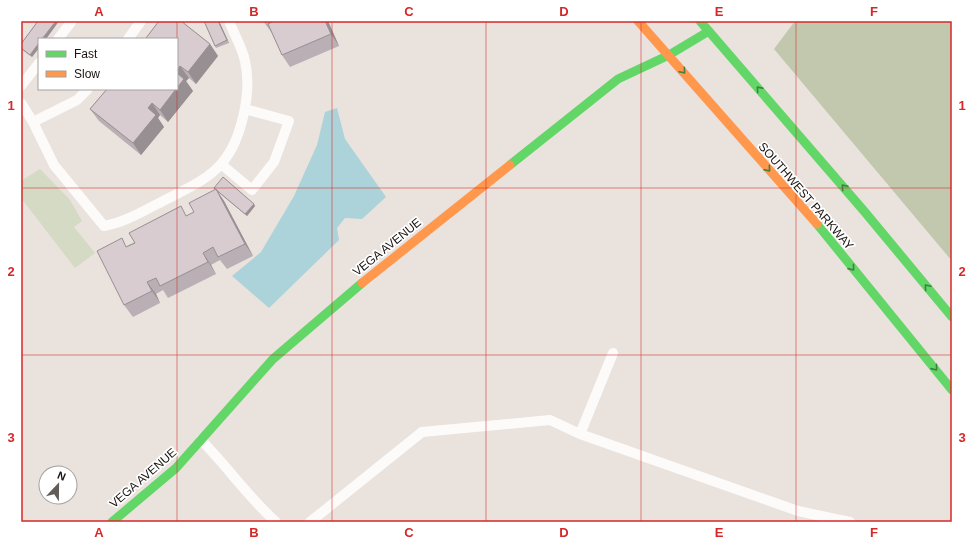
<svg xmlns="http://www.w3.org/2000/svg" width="973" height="543" viewBox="0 0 973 543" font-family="Helvetica,sans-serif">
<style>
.green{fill:#d5dac4}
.forest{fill:#c1c8ae}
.water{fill:#abd3d9}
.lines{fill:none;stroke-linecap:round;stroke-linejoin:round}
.lane{stroke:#fcfbfa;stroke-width:10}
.fast{stroke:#63d668;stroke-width:9}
.slow{stroke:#ff974d;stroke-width:9}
.wall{fill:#baafb4}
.shaded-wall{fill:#978f92}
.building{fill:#d8ccd1;stroke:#978f92}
.oneway{stroke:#427f41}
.grid{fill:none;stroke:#d62828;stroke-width:1;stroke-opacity:0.55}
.labels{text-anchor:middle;stroke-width:3.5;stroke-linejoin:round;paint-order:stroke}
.street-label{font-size:12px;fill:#191411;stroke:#fff}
.neatline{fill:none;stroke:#d62828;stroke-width:1.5}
.grid-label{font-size:13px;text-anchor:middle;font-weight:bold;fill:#d62828}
</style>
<rect width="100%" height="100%" fill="#eae2dd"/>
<!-- green -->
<path class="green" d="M40,169l30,31 12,21 -8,6 21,26 -20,15 -54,-70v-17z"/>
<!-- forest -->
<path class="forest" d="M795,21h157v240l-178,-212z"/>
<!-- water -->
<path class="water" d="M337,108l8,31 41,58 -24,22 -17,-1 -8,10 2,12 -70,68 -37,-32 29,-24 33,-56 23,-51 8,-33z"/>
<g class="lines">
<!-- lane -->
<path class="lane" d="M58,39l14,-18
M128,39l13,-18
M21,86l18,-23
M21,103l12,19 21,43 50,61c22,-4 41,-16 61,-26 19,-10 41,-19 56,-36 21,-23 31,-73 24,-103 -3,-14 -11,-27 -16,-40
M33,122l44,-22 11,-11
M221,164l31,26 22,-28 15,-41 -44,-12
M580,434l33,-81
M201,440c26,26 47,57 75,82
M310,522l112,-90 128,-12 30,14 218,77 52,11"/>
<!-- fast -->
<path class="fast" d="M700,21l164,190 88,106
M510,165l108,-86 51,-24 40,-24
M817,224l135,166
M112,522l64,-54 97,-109 89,-76"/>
<!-- slow -->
<path class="slow" d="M638,21l179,203
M362,283l148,-118"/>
</g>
<!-- wall -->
<path class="wall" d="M38,21h21l-13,18h-7v9l-7,9 -11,-8v-5z
M159,21h22l29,23 8,12 -22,28 -7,-6 -3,3 7,10 -25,31 -8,-7 -2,3 6,9 -23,28 -42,-34 -9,-12 17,-20h10l1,1 1,-1h58v-50h-31v-1z
M204,21h15l10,22 -13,5 -1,-2z
M263,21h65l11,25 -49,21 -8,-12 -10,-22z
M214,188l41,18 -8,10 -29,-24 6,9 29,55 -26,13 -7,-9 -9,5 5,9 -48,24 -5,-8 -7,4 4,9 -27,14 -9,-12 3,-59 67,-34 21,-22z"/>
<!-- shaded-wall -->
<path class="shaded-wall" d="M56,21h3l-13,18h-4z
M218,21h1l10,22 -2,-3z
M325,21h3l11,25 -8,-12z
M39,43v5l-7,9 -2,-2z
M210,44l8,12 -22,28 -8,-12z
M180,66l9,12 -3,3 7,10 -25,31 -8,-12 16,-21h1v-19z
M152,103l8,12 -2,3 6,9 -23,28 -8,-12 15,-35z
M216,189l8,12 29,55 -8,-12z
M254,204l1,2 -8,10 -2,-2z
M203,253l8,12 5,9 -8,-12z
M147,282l9,12 4,9 -8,-12z"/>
<!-- building -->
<path class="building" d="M38,21h18l-14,18h-3v4l-9,12 -9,-7v-4z
M159,21h22l29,23 -22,28 -8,-6 -3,4v-31h-30l-1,-1z
M204,21h14l9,19 -12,6z
M274,21h51l6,13 -49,21 -14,-31z
M177,73l7,6 -7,9z
M107,89h10l1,1 1,-1h57l-16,21 -8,-7 -4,5 8,7 -23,28 -43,-34z
M223,177l31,27 -9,10 -31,-26z
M216,189l29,55 -27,13 -5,-10 -10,6 5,9 -48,24 -4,-8 -9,4 5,9 -28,14 -27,-54 25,-13 4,9 9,-4 -6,-10 52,-27 5,10 8,-4 -5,-9z"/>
<!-- one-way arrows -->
<defs><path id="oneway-chevron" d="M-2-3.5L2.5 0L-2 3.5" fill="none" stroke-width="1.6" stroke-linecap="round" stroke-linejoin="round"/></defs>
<g class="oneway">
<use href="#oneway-chevron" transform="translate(683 71) rotate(49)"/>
<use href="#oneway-chevron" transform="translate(759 89) rotate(-131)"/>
<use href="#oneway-chevron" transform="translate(768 169) rotate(49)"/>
<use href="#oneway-chevron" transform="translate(844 187) rotate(-131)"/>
<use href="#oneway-chevron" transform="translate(852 268) rotate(51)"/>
<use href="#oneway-chevron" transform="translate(927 287) rotate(-130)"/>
<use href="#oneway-chevron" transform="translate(935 368) rotate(51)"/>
</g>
<!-- grid -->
<path class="grid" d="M177,21v18M332,21v501M486,21v501M641,21v501M796,21v501M177,89v433M21,188h931M21,355h931"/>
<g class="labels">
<!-- street labels -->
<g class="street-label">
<text transform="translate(806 196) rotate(49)" y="4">SOUTHWEST PARKWAY</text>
<text transform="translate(387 247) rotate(-39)" y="4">VEGA AVENUE</text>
<text transform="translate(143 478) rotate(-41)" y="4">VEGA AVENUE</text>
</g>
</g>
<!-- border -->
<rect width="973" height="543" fill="none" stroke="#ffffff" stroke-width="44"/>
<!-- legend -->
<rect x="38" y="38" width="140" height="52" fill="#ffffff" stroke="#a3a1a0"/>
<rect x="46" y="51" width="20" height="6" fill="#63d668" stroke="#a3a1a0"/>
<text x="74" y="58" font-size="12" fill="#191411">Fast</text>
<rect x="46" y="71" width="20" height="6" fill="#ff974d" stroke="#a3a1a0"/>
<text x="74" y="78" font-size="12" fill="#191411">Slow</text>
<!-- north arrow -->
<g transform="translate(58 485) rotate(22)"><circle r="19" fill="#ffffff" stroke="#a3a1a0"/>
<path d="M0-3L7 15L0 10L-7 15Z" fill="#625c58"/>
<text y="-6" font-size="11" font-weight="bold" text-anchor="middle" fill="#191411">N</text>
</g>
<rect x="22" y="22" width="929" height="499" class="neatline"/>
<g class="grid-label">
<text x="99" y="16">A</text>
<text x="254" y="16">B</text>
<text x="409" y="16">C</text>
<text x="564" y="16">D</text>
<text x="719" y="16">E</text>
<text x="874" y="16">F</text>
<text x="11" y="110">1</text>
<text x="962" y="110">1</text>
<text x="11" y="276">2</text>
<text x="962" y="276">2</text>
<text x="11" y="442">3</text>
<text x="962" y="442">3</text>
<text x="99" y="537">A</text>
<text x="254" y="537">B</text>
<text x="409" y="537">C</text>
<text x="564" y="537">D</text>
<text x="719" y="537">E</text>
<text x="874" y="537">F</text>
</g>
</svg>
